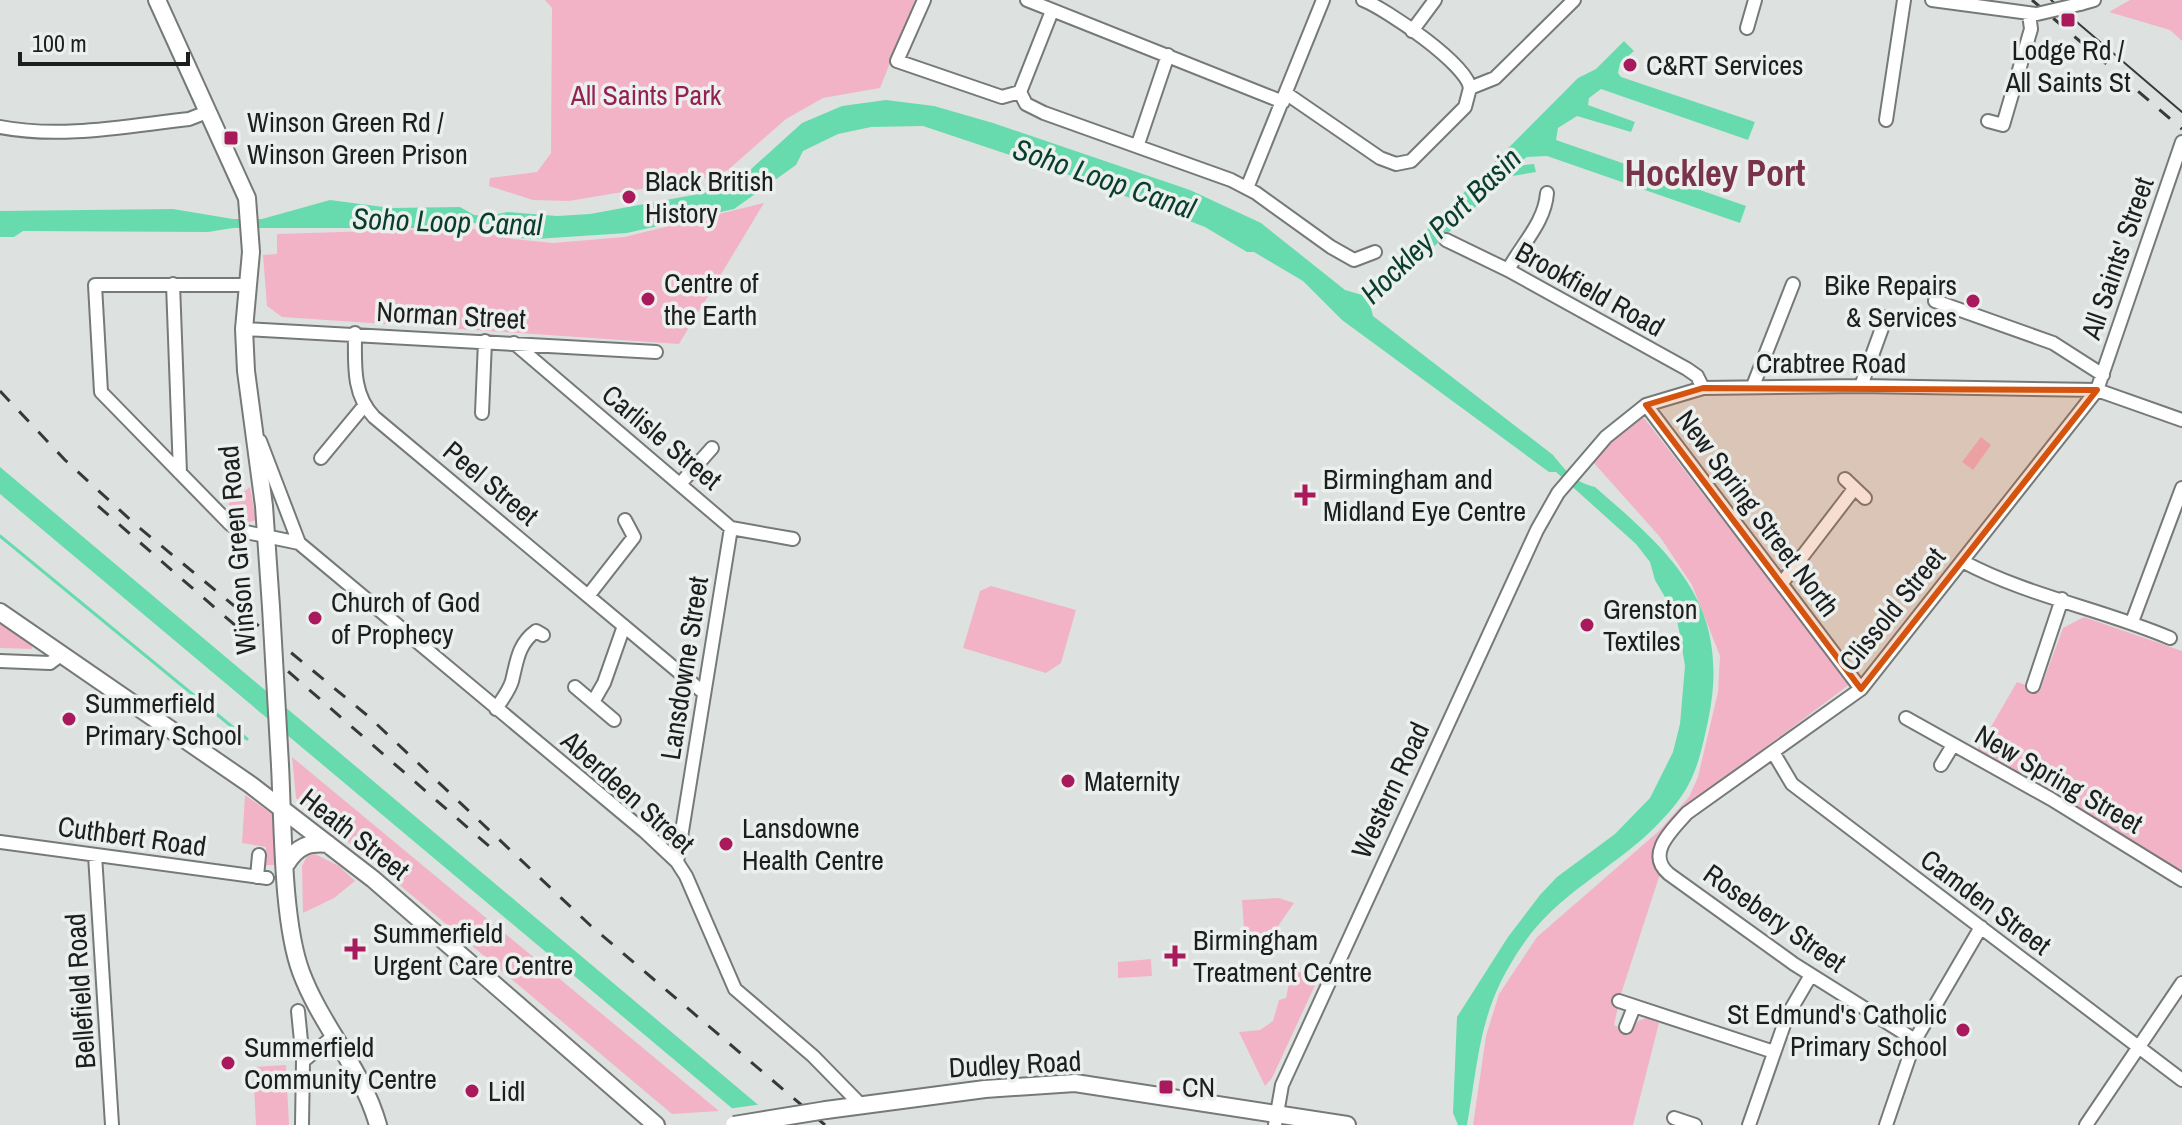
<svg xmlns="http://www.w3.org/2000/svg" width="2182" height="1125" viewBox="0 0 2182 1125" font-family="'Archivo Narrow',sans-serif">
<style>
.green{fill:#f3b3c6}
.water{fill:#67dbae}
.pier{fill:#dde2e0}
.lines{fill:none;stroke-linecap:round;stroke-linejoin:round}
.stream{stroke:#67dbae;stroke-width:3}
.minor-casing{stroke:#757a78;stroke-width:16}
.major-casing{stroke:#757a78;stroke-width:20}
.minor{stroke:#fff;stroke-width:12}
.major{stroke:#fff;stroke-width:16}
.tram{stroke:#373938;stroke-width:2}
.rail{stroke:#373938;stroke-width:3;stroke-dasharray:14 14;stroke-linecap:butt}
.minor-bridge-casing{stroke:#757a78;stroke-width:16;stroke-linecap:butt}
.major-bridge-casing{stroke:#757a78;stroke-width:20;stroke-linecap:butt}
.minor-bridge{stroke:#fff;stroke-width:12}
.major-bridge{stroke:#fff;stroke-width:16}
.marked{fill:#d4530e;fill-opacity:0.2;stroke:#d4530e;stroke-width:6;stroke-linejoin:round}
.poi-dot{fill:#a81a5b;stroke:#ebefed;stroke-width:3}
.labels{text-anchor:middle;stroke-width:7;stroke-linejoin:round;paint-order:stroke}
.poi-label{font-size:28px;fill:#1d1f1e;stroke:#ebefed;text-anchor:start}
.park-label{font-size:28px;fill:#952153;stroke:#ebefed}
.street-label{font-size:28px;fill:#1d1f1e;stroke:#ebefed}
.water-label{font-size:30px;font-style:italic;fill:#093e2c;stroke:#ebefed}
.district-label{font-size:36px;font-weight:bold;fill:#79344c;stroke:#ebefed}
</style>
<rect width="100%" height="100%" fill="#dde2e0"/>
<!-- green -->
<path class="green" d="M545,0h370l-35,88 -57,10 -37,21 -58,51 -22,8 -137,23 -36,-1 -44,-14 1,-8 47,-6 14,-19 1,-145z
M2130,0h52v41l-12,-11 -61,-18z
M764,203l-85,141 -397,-27 -15,-11 -4,-51 14,-1v-20l193,-6 43,11 40,4 71,-6z
M1641,414l209,270 -175,131 -22,31 7,28 -39,120 -7,31 17,7 7,-11 8,-3 13,5 -26,102h-160l13,-89 13,-42 38,-57 122,-106 30,-34 9,-20 20,-85 2,-36 -28,-71 -32,-48 -67,-75 20,-24z
M1981,437l10,8 -18,25 -11,-8z
M250,487l6,33 -7,2 -21,-18z
M991,586l85,24 -15,53 -15,10 -83,-25 17,-57z
M2084,617l98,34v222l-204,-124 39,-67 23,8 23,-62z
M0,623l33,20 -1,6 -32,-1z
M292,757l427,354 -47,3 -376,-316z
M245,795l30,21 2,49h-13l2,-18 -24,-4z
M315,854l24,12 16,15 -21,17 -31,15 -1,-47 5,-10z
M1279,898l15,5 -27,39 -22,1 -3,-43z
M1151,959l1,17 -34,2v-16z
M1292,968l25,13 -45,97 -7,8 -26,-54 21,-2 13,-9 6,-21 7,-2z
M286,1065l3,60h-33l-3,-58z"/>
<!-- water -->
<path class="water" d="M1624,41l10,10 -14,12 -2,10 3,4 134,45 -7,18 -147,-51 -12,9 -1,7 47,17 -4,10 -54,-16 -19,12 -2,12 190,66 -6,17 -193,-67 -20,1 -13,9 20,-2 2,8 -29,5 -103,98 -35,26 4,15 180,139c13,16 21,27 42,32 80,69 137,120 113,234 -11,53 -18,72 -57,110 -41,39 -94,64 -127,112 -45,64 -44,108 -57,182h-9l-5,-12 4,-96 51,-80 32,-42 17,-18 58,-43 35,-36 23,-46 7,-28 5,-58 -5,-31 -4,-19 -21,-36 -5,-18 -14,-18 -80,-72h-7l-207,-152 -39,-39 -49,-29h-7l-42,-25 -127,-49 -155,-52 -52,1 -33,7 -35,17 -7,14 -62,44 -107,24 -91,6 -19,-1 -30,-14 -14,-1 -54,5h-186l-25,4 -185,-1 -9,6h-14v-26l173,-2 60,10h29l68,-19 61,8 69,-1 14,8 13,1 21,-4 49,4 33,-2 114,-21 46,-23 52,-47 40,-17 44,-6 48,6 59,17 197,67 71,33 84,67 17,5 216,-217 18,-9z
M0,467l782,658h-30l-752,-631z"/>
<!-- pier -->
<path class="pier" d="M763,1104l23,21h-41l-18,-16z"/>
<g class="lines">
<!-- stream -->
<path class="stream" d="M0,536l247,203"/>
<defs>
<path id="minor" d="M924,0l-27,61 105,36 18,-5 32,-81
M1027,0l256,102
M1932,0l104,14
M2080,4l14,-4
M1747,28l8,-28
M1412,31l23,-31
M1470,88l25,-10 79,-78
M1020,92l6,12 18,9 187,67 25,13 75,54 23,13 21,-8
M1287,94l93,64 16,6 15,-3 54,-54 5,-19c-3,-24 -84,-79 -107,-88
M1886,120l18,-120
M1988,121l15,4 28,-96 -2,-15
M0,127c62,12 126,-1 189,-8l18,-7
M1138,144l30,-89
M1247,188l76,-188
M1446,240l62,30 179,99 10,7 6,12
M1508,270c14,-26 37,-48 39,-77
M173,284l7,189
M247,285h-152l6,107 129,132 11,7 58,12 345,288 33,31 9,14 49,113 78,67 48,49
M1935,301l118,42 50,32
M244,329l412,23
M355,333c0,31 -3,61 19,84l330,276
M514,343l217,185 62,11
M1753,386l40,-102
M1861,386l25,-69
M1646,405l215,284
M482,413l3,-72
M260,441l39,102
M321,458l43,-52
M1845,479l20,19
M680,484l32,-36
M1962,561c65,35 140,48 208,77
M1782,583l72,-94
M588,596l46,-59 -9,-17
M2132,622l50,-134
M0,661l50,2 12,-9
M2033,686l29,-87
M575,687l39,33
M593,702l11,-19 20,-57
M496,709c5,-8 13,-18 16,-28 5,-20 6,-37 24,-50l7,4
M1906,718l145,81 131,81
M1773,752l19,32 390,296
M1941,765l12,-20
M0,842l267,36
M95,855l17,270
M677,862l54,-334
M257,877l2,-22
M1619,1001l155,51
M298,1011l5,50 -1,64
M1626,1027l8,-20
M1915,1040l-121,-76 -125,-90c-24,-20 3,-44 18,-61l174,-124 236,-299 85,-248
M303,1061l31,-25
M1674,1118l21,7
M1275,1125l7,-40 255,-555 21,-37 48,-56 40,-32 57,-17 158,-2 236,4 85,30
M1749,1125l38,-109 24,-41
M1886,1125l29,-85 66,-113
M2086,1125l96,-142"/>
<path id="major" d="M157,0l90,198 4,54 -7,77 2,42 18,135 7,101
M0,612l251,173 122,94 283,246
M280,765c3,57 2,156 21,207 20,54 61,96 77,153
M287,863c10,-16 21,-21 41,-19
M826,1110l159,-21 90,-6 272,42"/>
</defs>
<!-- minor casing -->
<use href="#minor" class="minor-casing"/>
<!-- major casing -->
<use href="#major" class="major-casing"/>
<!-- minor -->
<use href="#minor" class="minor"/>
<!-- major -->
<use href="#major" class="major"/>
<!-- tram -->
<path class="tram" d="M2051,0l131,112"/>
<!-- rail -->
<path class="rail" d="M2032,0l150,129
M0,391l65,69 71,65 232,191 223,210 234,199
M98,506l392,341"/>
<defs>
<path id="minor-bridge" d="M2037,14l43,-10"/>
<path id="major-bridge" d="M271,607l9,158
M734,1125l92,-15"/>
</defs>
<!-- minor-bridge casing -->
<use href="#minor-bridge" class="minor-bridge-casing"/>
<!-- major-bridge casing -->
<use href="#major-bridge" class="major-bridge-casing"/>
<!-- minor-bridge -->
<use href="#minor-bridge" class="minor-bridge"/>
<!-- major-bridge -->
<use href="#major-bridge" class="major-bridge"/>
</g>
<!-- marked area -->
<path class="marked" d="M1703,388l394,2 -236,299 -215,-284z"/>
<!-- markers -->
<g class="poi-dot">
<rect x="2060" y="12" width="16" height="16" rx="4"/>
<circle cx="1630" cy="65" r="8"/>
<rect x="223" y="130" width="16" height="16" rx="4"/>
<circle cx="629" cy="197" r="8"/>
<circle cx="648" cy="299" r="8"/>
<circle cx="1973" cy="301" r="8"/>
<path d="M1301 483h8v8h8v8h-8v8h-8v-8h-8v-8h8z"/>
<circle cx="315" cy="618" r="8"/>
<circle cx="1587" cy="625" r="8"/>
<circle cx="69" cy="719" r="8"/>
<circle cx="1068" cy="781" r="8"/>
<circle cx="726" cy="844" r="8"/>
<path d="M351 937h8v8h8v8h-8v8h-8v-8h-8v-8h8z"/>
<path d="M1171 944h8v8h8v8h-8v8h-8v-8h-8v-8h8z"/>
<circle cx="1963" cy="1030" r="8"/>
<circle cx="228" cy="1063" r="8"/>
<rect x="1158" y="1079" width="16" height="16" rx="4"/>
<circle cx="472" cy="1091" r="8"/>
</g>
<g class="labels">
<!-- poi labels -->
<g class="poi-label">
<text x="2068" y="60" text-anchor="middle">Lodge Rd /<tspan x="2068" dy="32">All Saints St</tspan></text>
<text x="1646" y="75">C&amp;RT Services</text>
<text x="247" y="132">Winson Green Rd /<tspan x="247" dy="32">Winson Green Prison</tspan></text>
<text x="645" y="191">Black British<tspan x="645" dy="32">History</tspan></text>
<text x="664" y="293">Centre of<tspan x="664" dy="32">the Earth</tspan></text>
<text x="1957" y="295" text-anchor="end">Bike Repairs<tspan x="1957" dy="32">&amp; Services</tspan></text>
<text x="1323" y="489">Birmingham and<tspan x="1323" dy="32">Midland Eye Centre</tspan></text>
<text x="331" y="612">Church of God<tspan x="331" dy="32">of Prophecy</tspan></text>
<text x="1603" y="619">Grenston<tspan x="1603" dy="32">Textiles</tspan></text>
<text x="85" y="713">Summerfield<tspan x="85" dy="32">Primary School</tspan></text>
<text x="1084" y="791">Maternity</text>
<text x="742" y="838">Lansdowne<tspan x="742" dy="32">Health Centre</tspan></text>
<text x="373" y="943">Summerfield<tspan x="373" dy="32">Urgent Care Centre</tspan></text>
<text x="1193" y="950">Birmingham<tspan x="1193" dy="32">Treatment Centre</tspan></text>
<text x="1947" y="1024" text-anchor="end">St Edmund's Catholic<tspan x="1947" dy="32">Primary School</tspan></text>
<text x="244" y="1057">Summerfield<tspan x="244" dy="32">Community Centre</tspan></text>
<text x="1182" y="1097">CN</text>
<text x="488" y="1101">Lidl</text>
</g>
<!-- park labels -->
<g class="park-label">
<text x="646" y="105">All Saints Park</text>
</g>
<!-- street labels -->
<g class="street-label">
<text transform="translate(2117 258) rotate(-71)" y="10">All Saints' Street</text>
<text transform="translate(1590 289) rotate(29)" y="10">Brookfield Road</text>
<text transform="translate(451 315) rotate(3)" y="10">Norman Street</text>
<text x="1831" y="373">Crabtree Road</text>
<text transform="translate(662 437) rotate(40)" y="10">Carlisle Street</text>
<text transform="translate(491 483) rotate(40)" y="10">Peel Street</text>
<text transform="translate(1758 513) rotate(53)" y="10">New Spring Street North</text>
<text transform="translate(237 550) rotate(-95)" y="10">Winson Green Road</text>
<text transform="translate(1892 609) rotate(-51)" y="10">Clissold Street</text>
<text transform="translate(684 668) rotate(-81)" y="10">Lansdowne Street</text>
<text transform="translate(2059 779) rotate(30)" y="10">New Spring Street</text>
<text transform="translate(1390 790) rotate(-65)" y="10">Western Road</text>
<text transform="translate(628 792) rotate(42)" y="10">Aberdeen Street</text>
<text transform="translate(355 834) rotate(38)" y="10">Heath Street</text>
<text transform="translate(132 836) rotate(8)" y="10">Cuthbert Road</text>
<text transform="translate(1986 902) rotate(37)" y="10">Camden Street</text>
<text transform="translate(1775 918) rotate(35)" y="10">Rosebery Street</text>
<text transform="translate(80 991) rotate(-94)" y="10">Bellefield Road</text>
<text transform="translate(1015 1064) rotate(-3)" y="10">Dudley Road</text>
</g>
<!-- water labels -->
<g class="water-label">
<text transform="translate(1104 179) rotate(19)" y="10">Soho Loop Canal</text>
<text transform="translate(447 222) rotate(2)" y="10">Soho Loop Canal</text>
<text transform="translate(1441 226) rotate(-44)" y="10">Hockley Port Basin</text>
</g>
<!-- district labels -->
<g class="district-label">
<text x="1715" y="186">Hockley Port</text>
</g>
</g>
<!-- scale -->
<path d="M20 52v12h168v-12" fill="none" stroke="#1d1f1e" stroke-width="4"/>
<text x="32" y="52" font-size="24" fill="#1d1f1e" stroke="#ebefed" stroke-width="6" paint-order="stroke">100 m</text>
</svg>
